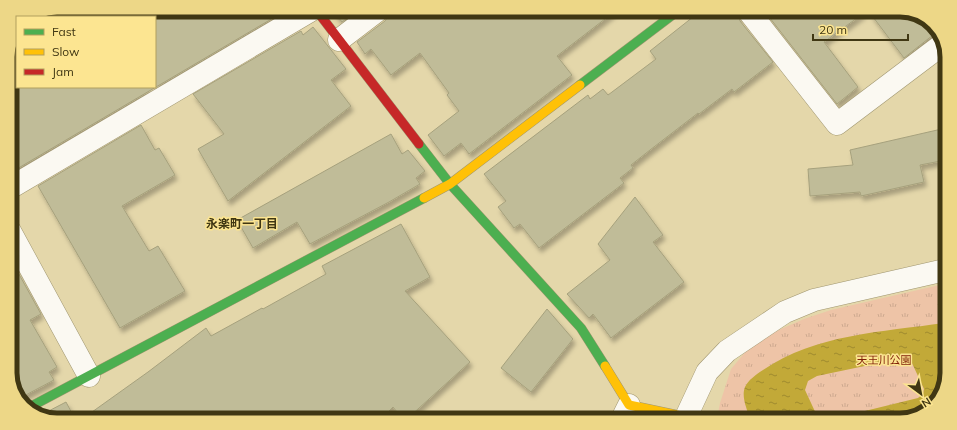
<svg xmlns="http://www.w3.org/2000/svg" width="957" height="430" viewBox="0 0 957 430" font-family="Mulish,'Noto Sans JP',sans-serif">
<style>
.park{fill:url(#park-tufts)}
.water{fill:url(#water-ripples)}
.building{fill:#c0bc98;stroke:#a6a17d;filter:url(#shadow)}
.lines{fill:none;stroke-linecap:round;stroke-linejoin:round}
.street-casing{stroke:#a09670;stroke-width:23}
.fast-casing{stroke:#a09670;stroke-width:10}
.slow-casing{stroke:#a09670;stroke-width:10}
.jam-casing{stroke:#a09670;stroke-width:10}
.street{stroke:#fbf9f2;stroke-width:22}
.fast{stroke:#4caf50;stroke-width:9}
.slow{stroke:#ffc107;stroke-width:9}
.jam{stroke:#c62828;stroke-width:9}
.labels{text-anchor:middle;stroke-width:3;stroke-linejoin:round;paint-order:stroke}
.park-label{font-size:11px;fill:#7f1f07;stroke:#fce591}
.neighbourhood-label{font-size:12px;font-weight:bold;fill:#403713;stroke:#fce591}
.rim{fill:none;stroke:#403713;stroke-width:5}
</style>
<defs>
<pattern id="park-tufts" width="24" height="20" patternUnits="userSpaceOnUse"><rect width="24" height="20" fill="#eec4a7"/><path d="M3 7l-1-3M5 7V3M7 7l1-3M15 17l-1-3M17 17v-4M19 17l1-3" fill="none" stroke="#cda98f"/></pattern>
<pattern id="water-ripples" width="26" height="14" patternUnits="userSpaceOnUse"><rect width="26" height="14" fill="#c2a938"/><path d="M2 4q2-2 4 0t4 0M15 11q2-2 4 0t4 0" fill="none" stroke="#9f8a2e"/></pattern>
<filter id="shadow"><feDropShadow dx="2.5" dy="4.5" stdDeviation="2" flood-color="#0004"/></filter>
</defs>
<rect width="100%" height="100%" fill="#e4d7aa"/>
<!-- park -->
<path class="park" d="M944,284l-1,107 -17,21 -25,8 -184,-1 3,-16 11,-34 21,-25 29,-15 23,-10 27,-9z"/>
<!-- water -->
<path class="water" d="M944,323l-1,68 -17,21 -25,8h-73l90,-22 5,-4 1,-5 -13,-28 -13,-2 -81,17 -9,5 -3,9 13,28 4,2 -72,-1c-3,-10 -9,-22 -5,-32 3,-7 12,-13 18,-17 53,-36 119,-38 181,-47z"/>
<!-- building -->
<path class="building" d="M145,10l140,1 -275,162v-86h145v-70h-6z
M333,11h23l-14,11z
M389,11l55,1h170l-57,44 15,19 -103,79 -8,-11 -17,13 -16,-21 31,-24 -12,-16 2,-2 -29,-40 -29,22 -20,-26 -6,5 -8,-12 28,-21 3,-5z
M698,13h40l2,8 33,41 -39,30 -2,-3 -33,25 -1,-1 -48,37 -19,15 2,3 -13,10 4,5 -85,65 -19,-24 -6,4 -16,-21 8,-6 -22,-27 104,-79 2,4 13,-10 5,6 48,-36 -6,-8z
M766,13h98l-40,29 34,45 -21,17z
M870,13l48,1 20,14v3l-34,27z
M313,27l33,42 -15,11 20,26 -123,95 -30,-52 26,-15 -31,-40 108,-63 2,4z
M141,125l14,25 4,-2 16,27 -53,31 27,45 9,-5 27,45 -65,37 -82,-142z
M946,128v32l-26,5 4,17 -63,14 -1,-4 -50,4 -2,-27 45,-4 -3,-15z
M391,134l11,20 6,-4 17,21 -9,7 4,6 -31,18 -79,42 -13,-22 -44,26 -16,-28z
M635,197l28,38 -10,7 31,40 -73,56 -18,-24 -4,4 -22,-24 43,-34 -12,-16z
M401,224l29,53 -25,14 65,71 -62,56h-6l-9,-11 -11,11 -297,-1 63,-45 58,-44 5,8 51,-28 1,1 63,-35 -4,-8z
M10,258l31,56 -11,6 27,47 -8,5 5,8 -32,17 -3,3 -9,-23z
M547,309l26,30 -42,53 -30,-24z
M66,402l8,15 -35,-1z"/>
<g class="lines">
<defs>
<path id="street" d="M750,13l87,111 106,-80
M339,40l38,-29
M10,188l300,-177
M10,231l79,145
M686,417l21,-45 20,-21 58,-39 29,-12 131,-30
M622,419l7,-14"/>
<path id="fast" d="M580,85l95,-72
M419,144l31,40 131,144 24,38
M28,408l396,-210"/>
<path id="slow" d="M424,198l26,-14 130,-99
M605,366l24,39 57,12 1,2"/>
<path id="jam" d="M317,11l102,133"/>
</defs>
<!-- street casing -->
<use href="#street" class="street-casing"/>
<!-- fast casing -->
<use href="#fast" class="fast-casing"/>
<!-- slow casing -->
<use href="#slow" class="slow-casing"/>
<!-- jam casing -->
<use href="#jam" class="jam-casing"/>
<!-- street -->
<use href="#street" class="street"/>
<!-- fast -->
<use href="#fast" class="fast"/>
<!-- slow -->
<use href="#slow" class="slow"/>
<!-- jam -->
<use href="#jam" class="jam"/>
</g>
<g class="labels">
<!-- park labels -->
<g class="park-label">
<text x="884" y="364">天王川公園</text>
</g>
<!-- neighbourhood labels -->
<g class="neighbourhood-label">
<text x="242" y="228">永楽町一丁目</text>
</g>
</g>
<!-- crop -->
<path d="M0 0H957V430H0ZM57 17H900A40 40 0 0 1 940 57V373A40 40 0 0 1 900 413H57A40 40 0 0 1 17 373V57A40 40 0 0 1 57 17Z" fill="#edd787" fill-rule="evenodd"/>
<path class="rim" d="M57 17H900A40 40 0 0 1 940 57V373A40 40 0 0 1 900 413H57A40 40 0 0 1 17 373V57A40 40 0 0 1 57 17Z"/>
<!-- legend -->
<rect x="16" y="16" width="140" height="72" fill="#fce591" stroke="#b19f5f"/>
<rect x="24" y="29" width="20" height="6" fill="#4caf50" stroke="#b19f5f"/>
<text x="52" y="36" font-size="12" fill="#403713">Fast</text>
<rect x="24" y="49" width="20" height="6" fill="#ffc107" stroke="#b19f5f"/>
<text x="52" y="56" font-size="12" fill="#403713">Slow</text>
<rect x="24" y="69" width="20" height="6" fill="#c62828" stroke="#b19f5f"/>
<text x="52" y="76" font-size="12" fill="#403713">Jam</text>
<!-- north arrow -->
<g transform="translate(921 394) rotate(148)" stroke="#fce591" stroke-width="3" paint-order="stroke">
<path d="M0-3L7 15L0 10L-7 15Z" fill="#403713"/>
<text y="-6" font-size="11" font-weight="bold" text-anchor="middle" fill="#403713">N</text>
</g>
<!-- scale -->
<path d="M813 34v6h95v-6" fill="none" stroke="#403713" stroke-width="2"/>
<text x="819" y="34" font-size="12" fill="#403713" stroke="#fce591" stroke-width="3" paint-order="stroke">20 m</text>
</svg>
